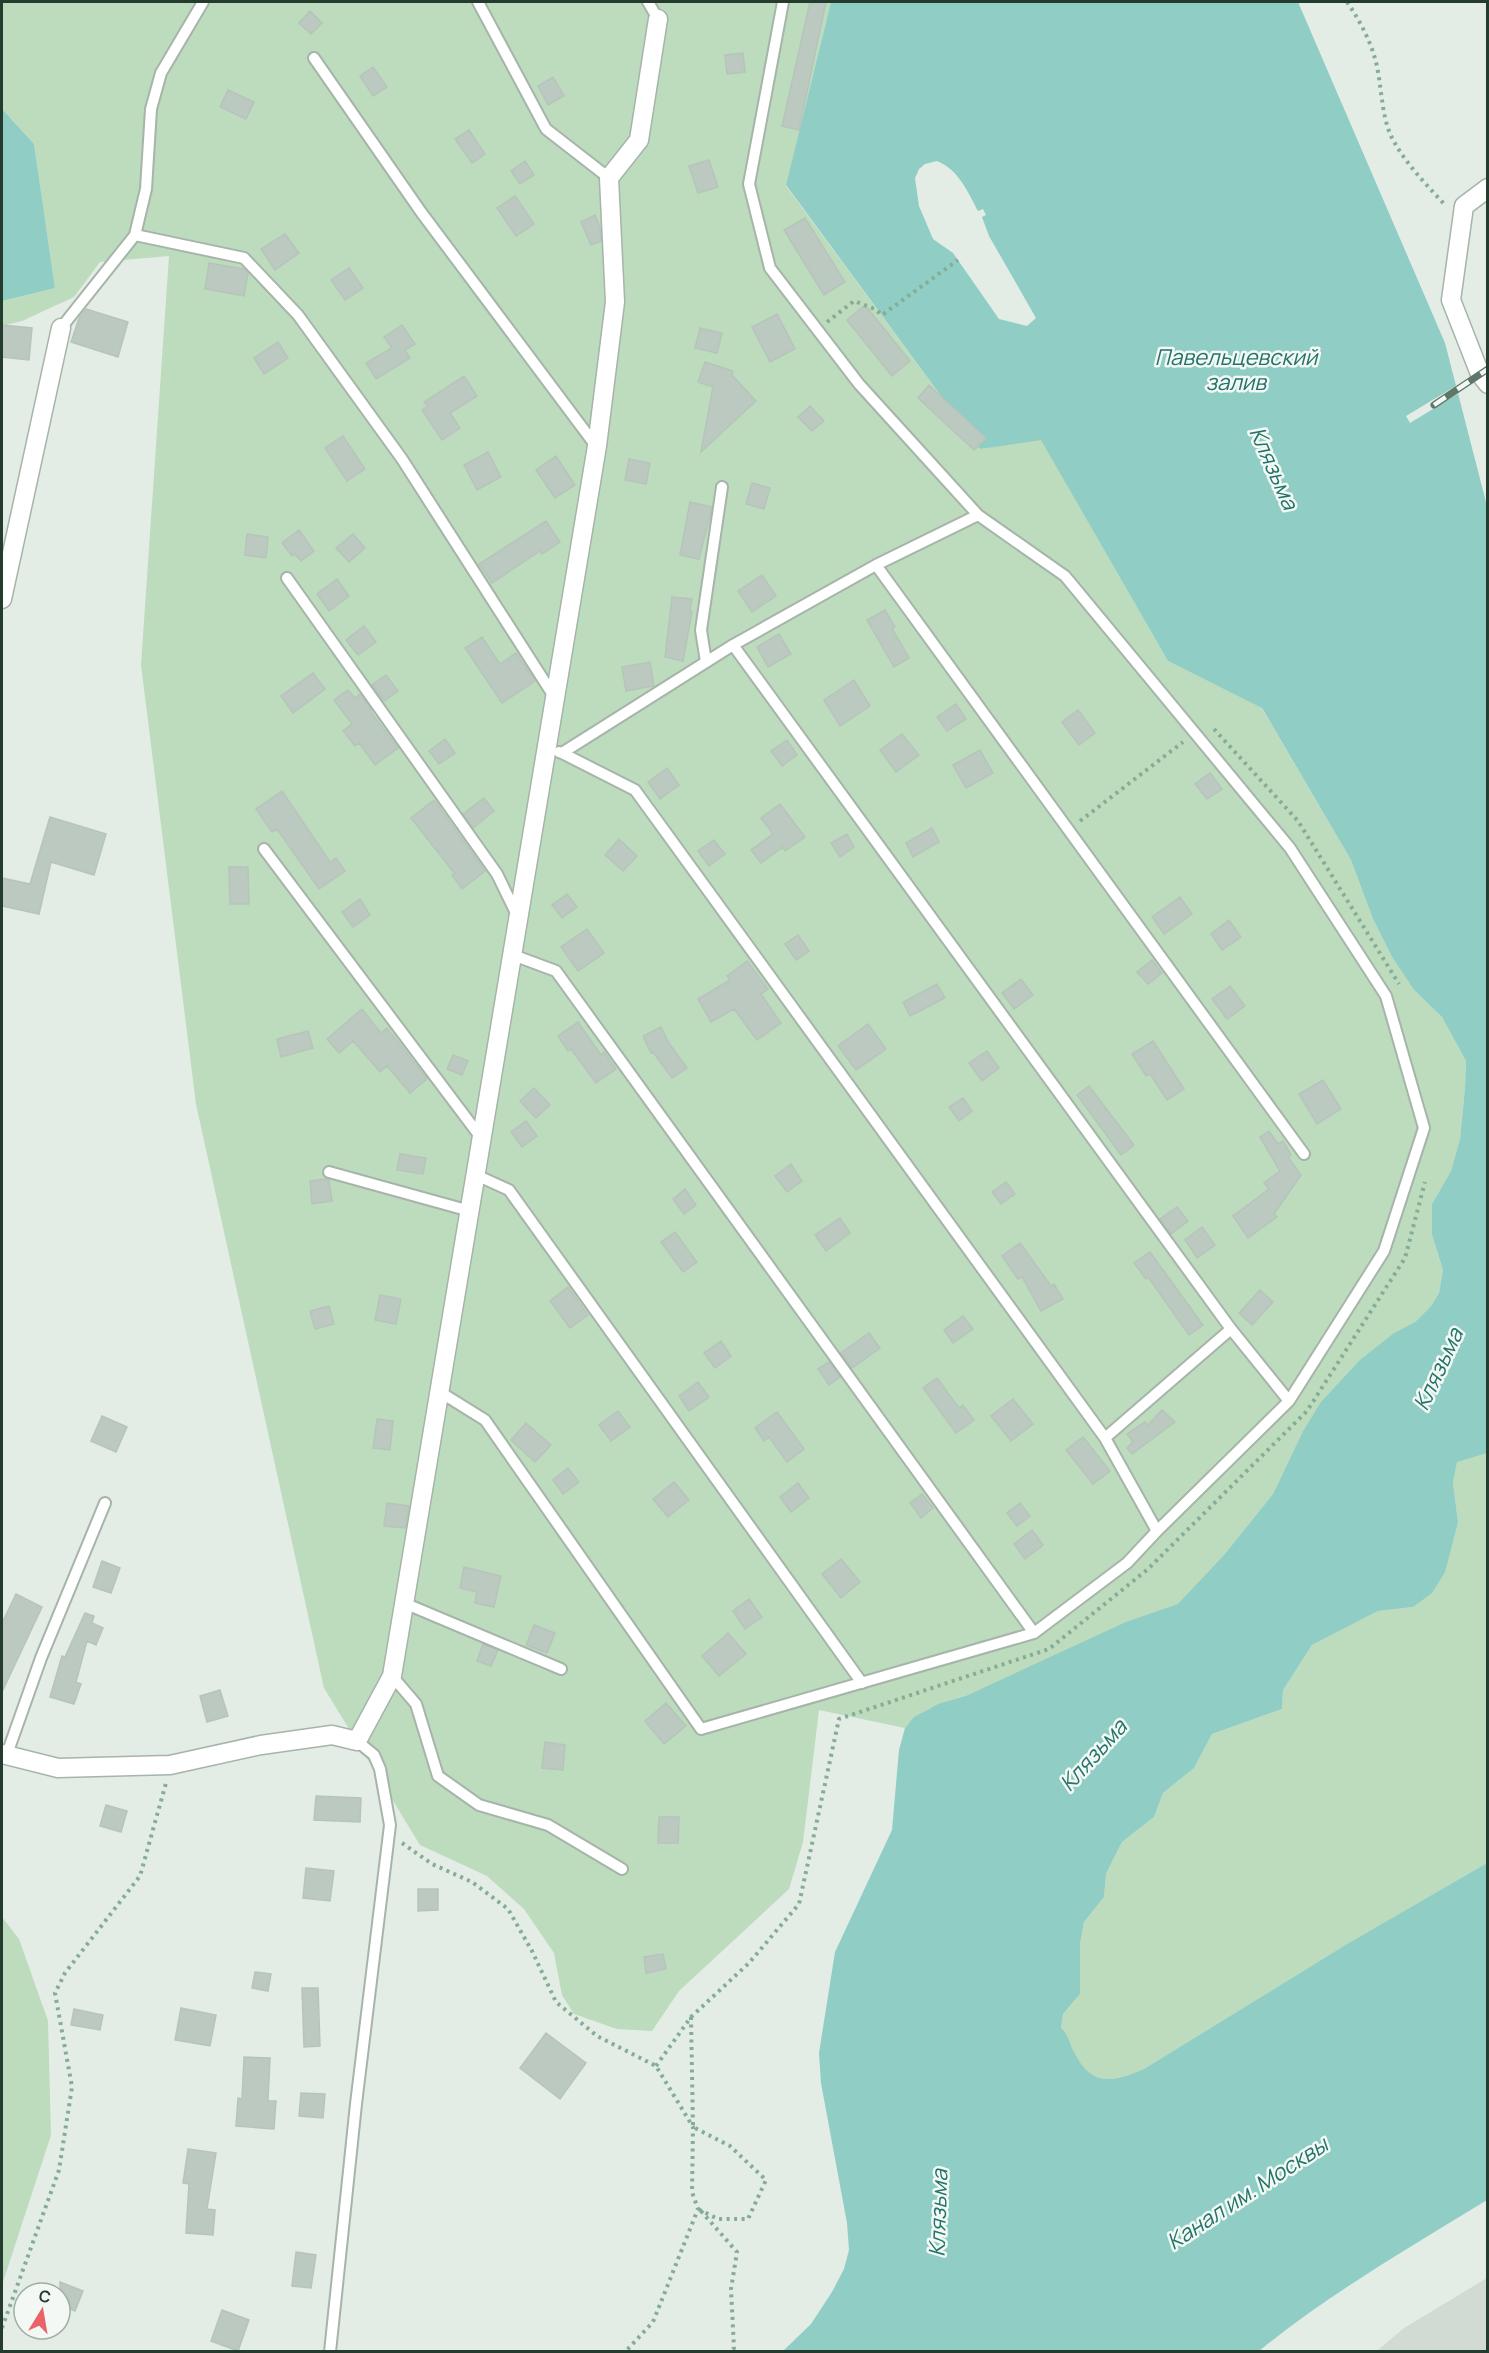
<svg xmlns="http://www.w3.org/2000/svg" width="1489" height="2353" viewBox="0 0 1489 2353" font-family="Manrope,sans-serif">
<style>
.built{fill:#d1dbd4}
.green{fill:#bddbbd}
.water{fill:#8fcdc5;fill-rule:evenodd}
.pier{fill:#e3ece5}
.building{fill:#bbc9c0;stroke:#b6c5ba;stroke-width:1.5}
.lines{fill:none;stroke-linecap:round;stroke-linejoin:round}
.lane-casing{stroke:#a6b4aa;stroke-width:14}
.street-casing{stroke:#a6b4aa;stroke-width:21}
.path{stroke:#85ad95;stroke-width:4;stroke-dasharray:3 4.5;stroke-linecap:butt}
.lane{stroke:#fff;stroke-width:10}
.street{stroke:#fff;stroke-width:18}
.rail-casing{stroke:#5e7769;stroke-width:7}
.rail{stroke:#f3f8f4;stroke-width:4.5;stroke-dasharray:14;stroke-linecap:butt}
.labels{text-anchor:middle;stroke-width:5;stroke-linejoin:round;paint-order:stroke}
.water-label{font-size:22px;font-style:italic;fill:#22736a;stroke:#f3f8f4}
</style>
<rect width="100%" height="100%" fill="#e3ece5"/>
<!-- built -->
<path class="built" d="M1487,2278v73h-110l27,-23z"/>
<!-- green -->
<path class="green" d="M2,2h829l-45,184 194,263 61,-10 127,222 93,46 90,153 22,59 19,38 22,33 28,27 24,44 -1,27 -5,51 -9,32 -19,33v31l11,35 -4,23 -8,13 -16,16 -21,11 -92,100 -29,61 -49,61 -45,49 -211,91c-24,7 -47,13 -63,33l-86,-18 -16,132 -14,47 -110,102 -27,40 -35,-2 -43,-15 -12,-19 -8,-42 -30,-44 -37,-33 -67,-31 -96,-157 -128,-584 -55,-439 28,-409 -69,6 -26,35 -52,24 -20,5v-25l53,-13 -21,-144 -32,-35z
M1487,1453v410l-140,81 -203,125c-31,13 -52,19 -70,-16 -5,-10 -5,-17 -13,-25l2,-14 17,-20v-50l4,-22 20,-25 2,-23 16,-32 32,-25 9,-24 31,-25 18,-34 70,-25 1,-19 29,-45 66,-34 35,-4 45,-85 -5,-39 4,-22z
M2,1917l17,22 29,82 3,114 -49,150z"/>
<!-- water -->
<path class="water" d="M831,2h467l147,341 42,163v947l-30,9 -4,21 5,39 -13,50 -13,21 -19,14 -35,4 -66,34 -29,45 -1,19 -70,25 -18,34 -31,25 -9,24 -32,25 -16,32 -2,23 -20,25 -4,22v50l-17,20 -2,14c8,7 8,15 13,24 18,36 39,30 70,17l203,-125 140,-81v337c-77,47 -158,94 -228,151l-477,1 29,-28 21,-32 12,-23 5,-19 -2,-27 -26,-140 -2,-30 16,-101 57,-122 7,-80 6,-22 9,-11 24,-13 30,-9 158,-73 52,-18 46,-49 49,-61 29,-61 19,-31 39,-42 34,-27 21,-11 16,-16 8,-13 4,-23 -11,-35v-31l19,-33 9,-32 5,-51 1,-27 -24,-44 -28,-27 -22,-33 -19,-38 -22,-59 -89,-152 -94,-47 -127,-221 -61,9 -194,-264zM937,161c21,8 31,31 41,50l5,-2 3,6 -4,2 7,19 47,82 -9,8 -28,-7 -46,-66 -20,-14 -14,-33 -4,-28 4,-9 6,-5z
M2,109l32,35 21,144 -53,13z"/>
<!-- pier -->
<path class="pier" d="M1459,384l2,8 -51,31 -4,-7z"/>
<!-- building -->
<path class="building" d="M810,2h16l-27,128 -17,-4z
M310,11l12,12 -11,11 -12,-11z
M743,53l2,19 -18,2 -2,-19z
M373,67l14,20 -14,9 -13,-20z
M553,77l11,19 -16,9 -10,-19z
M228,90l26,12 -8,17 -26,-12z
M469,130l16,24 -13,9 -17,-24z
M709,160l9,27 -20,6 -9,-27z
M525,161l9,14 -14,9 -9,-13z
M515,196l19,28 -18,12 -19,-28z
M595,215l5,12 1,14 -10,4 -10,-23z
M805,218l40,64 -21,13 -40,-65z
M285,234l14,19 -24,17 -14,-21z
M209,263l35,6 4,4 -4,23 -39,-7z
M349,268l14,20 -18,12 -14,-20z
M865,305l45,56 -18,15 -45,-56z
M86,309l42,13 -10,35 -47,-15 8,-24z
M777,314l18,35 -25,13 -18,-35z
M2,325l30,3 -3,32 -27,-3z
M402,325l13,19 -10,6 5,8 -34,21 -10,-16 26,-15 -8,-11z
M700,328l22,5 -5,20 -22,-5z
M278,342l10,16 -24,16 -10,-16z
M705,362l28,9 -1,4 24,26 -55,51 12,-65 -15,-5z
M464,376l13,20 -27,17 10,15 -18,12 -20,-30 6,-4 -4,-4z
M929,385l57,53 -12,12 -56,-52z
M810,406l14,15 -12,10 -14,-14z
M343,436l22,33 -18,12 -22,-33z
M488,452l13,25 -24,13 -13,-25z
M556,456l19,29 -20,13 -19,-28z
M629,459l21,4 -4,21 -21,-4z
M752,483l18,5 -6,21 -18,-5z
M690,502l22,5 -13,52 -19,-4z
M546,521l14,21 -18,12 -2,-3 -48,32 -13,-19z
M299,530l15,21 -13,10 -6,-7 -3,2 -10,-13z
M247,534l21,3 -2,21 -21,-3z
M353,534l12,14 -16,14 -13,-14z
M762,575l14,21 -24,16 -14,-21z
M337,579l12,17 -20,15 -12,-17z
M672,597l20,2 -2,12 2,1 -9,49 -18,-4z
M885,610l10,17 -3,1 17,30 -15,9 -27,-47z
M364,626l12,16 -18,13 -12,-15z
M779,634l12,20 -23,13 -11,-20z
M482,637l18,27 16,-11 19,28 -33,22 -37,-55z
M650,662l4,24 -28,5 -4,-24z
M313,673l12,16 -32,24 -12,-17z
M386,675l12,16 -14,10 -12,-16z
M854,680l16,26 -30,20 -16,-26z
M348,690l7,8 5,-4 12,16 -2,1 28,37 -23,17 -16,-22 -4,3 -12,-15 9,-7 -18,-24z
M956,704l10,15 -19,12 -10,-14z
M1078,710l17,23 -16,12 -17,-23z
M902,734l17,21 -23,17 -16,-22z
M445,739l10,14 -16,11 -10,-13z
M787,740l10,15 -15,11 -11,-15z
M980,750l13,23 -27,15 -13,-23z
M667,768l12,17 -19,14 -12,-17z
M1210,773l12,16 -15,10 -12,-15z
M282,791l48,71 6,-4 9,13 -26,18 -42,-60 -5,3 -16,-23z
M484,798l10,13 -21,17 -10,-14z
M434,800l51,71 -23,18 -10,-14 3,-1 -44,-56z
M780,804l25,33 -20,14 -2,-4 -22,16 -10,-13 22,-16 -12,-16z
M50,817l56,17 -12,41 -43,-13 -12,52 -37,-8v-28l28,6z
M932,828l7,14 -26,15 -7,-14z
M847,834l7,13 -14,10 -9,-14z
M619,839l18,17 -14,15 -18,-16z
M714,840l11,14 -16,12 -11,-15z
M229,867h19l1,37h-19z
M567,894l10,13 -15,11 -10,-13z
M1180,897l12,17 -28,20 -12,-17z
M360,899l10,16 -17,12 -11,-15z
M1229,920l12,17 -19,13 -11,-16z
M587,929l17,24 -26,18 -17,-24z
M798,935l11,16 -13,9 -11,-16z
M1152,960l10,13 -14,11 -11,-12z
M747,961l21,28 -7,5 20,29 -24,17 -23,-31 -23,13 -13,-23 32,-19 -3,-4z
M1021,979l12,16 -19,14 -12,-16z
M937,984l8,14 -35,18 -7,-14z
M1230,986l15,20 -18,13 -15,-20z
M362,1009l19,24 6,-5 40,51 -17,14 -23,-27 -7,6 -27,-31 -14,12 -12,-14z
M578,1022l23,33 3,-3 12,17 -20,14 -25,-34 -3,2 -10,-15z
M868,1024l18,25 -30,21 -18,-24z
M661,1027l8,16 18,25 -15,10 -19,-26 -2,1 -8,-17z
M308,1031l5,17 -32,9 -4,-18z
M1153,1041l31,48 -17,11 -17,-26 -4,2 -14,-22z
M987,1051l12,17 -17,13 -13,-18z
M453,1055l15,6 -6,14 -15,-6z
M1323,1080l18,29 -24,15 -18,-30z
M1089,1086l45,59 -13,10 -44,-60z
M534,1088l16,17 -14,13 -16,-17z
M963,1098l9,13 -13,10 -10,-14z
M526,1121l11,15 -15,11 -11,-15z
M1269,1131l9,13 5,-3 8,14 -3,2 13,18 -27,39 3,3 -29,21 -15,-22 36,-27 -5,-6 16,-12 -20,-34z
M400,1154l26,4 -3,16 -26,-4z
M791,1164l11,17 -15,11 -12,-16z
M326,1179l3,1 3,21 -20,3 -2,-23z
M1006,1182l9,12 -14,10 -9,-12z
M685,1189l11,16 -12,9 -11,-15z
M1177,1207l11,14 -17,13 -11,-15z
M840,1218l10,15 -24,18 -11,-16z
M1202,1227l13,18 -18,13 -12,-18z
M675,1232l22,30 -14,10 -22,-30z
M1020,1243l31,43 3,-2 9,15 -22,12 -19,-34 -4,2 -16,-23z
M1150,1252l53,73 -14,10 -41,-58 -2,2 -12,-16z
M568,1287l20,28 -18,13 -20,-27z
M1260,1290l13,12 -21,23 -13,-12z
M380,1295l21,4 -5,25 -21,-4z
M329,1306l5,18 -19,5 -5,-18z
M963,1316l10,13 -20,14 -9,-13z
M869,1333l11,15 -28,20 -11,-15z
M721,1341l10,15 -16,12 -11,-15z
M829,1362l11,15 -11,8 -11,-16z
M937,1378l22,30 4,-3 11,15 -18,13 -33,-45z
M698,1382l11,15 -20,14 -10,-15z
M1013,1399l20,25 -22,17 -20,-25z
M1162,1410l13,12 -43,32 -5,-6 6,-6 -6,-8 18,-12 3,3z
M618,1411l12,16 -19,14 -12,-16z
M777,1412l27,37 -17,13 -18,-25 -5,4 -9,-13z
M102,1416l25,11 -11,25 -25,-11z
M377,1419l16,2 -3,29 -17,-2z
M526,1423l25,22 -16,17 -24,-22z
M1083,1437l27,34 -17,13 -27,-34z
M568,1468l11,14 -16,12 -10,-14z
M674,1482l15,18 -21,17 -15,-18z
M798,1483l11,15 -18,14 -11,-15z
M922,1494l11,14 -12,10 -11,-15z
M387,1503l22,3 -4,22 -21,-2z
M1020,1503l10,13 -13,10 -10,-13z
M1032,1530l11,15 -18,14 -11,-15z
M841,1559l19,23 -19,16 -19,-24z
M102,1561l18,7 -9,25 -18,-6z
M464,1567l37,9 -7,31 -19,-4 2,-11 -17,-4z
M16,1594l26,13 -40,85v-69z
M749,1599l13,18 -17,12 -12,-18z
M85,1613l9,3 -2,7 11,5 -7,17 -9,-4 -11,41 5,2 -7,20 -24,-7 12,-41 3,1z
M534,1625l21,8 -8,20 -21,-8z
M728,1633l18,21 -27,22 -17,-20z
M483,1644l15,6 -7,16 -14,-5z
M220,1690l8,26 -21,6 -7,-26z
M666,1703l20,23 -22,18 -19,-23z
M545,1742l20,3 -2,25 -21,-2z
M316,1796l45,2 -1,24 -46,-2z
M106,1805l21,6 -6,21 -21,-6z
M659,1817h20l-1,26h-20z
M306,1868l28,3 -4,30 -27,-3z
M418,1889h20v21l-20,1z
M663,1954l3,15 -20,4 -2,-16z
M255,1972l16,2 -3,17 -16,-3z
M302,1988h16l2,58 -16,1z
M181,2008l35,7 -6,31 -35,-6z
M74,2009l29,6 -3,15 -29,-5z
M546,2033l40,30 -26,36 -40,-31z
M244,2057l26,1 -2,43h8l-2,28 -38,-3 2,-28 4,1z
M301,2093l24,1 -2,24 -24,-2z
M188,2149l28,4 -9,56 8,1 -2,25 -27,-2 3,-49 -6,-1z
M296,2252l20,3 -5,33 -19,-2z
M60,2282l23,9 -8,20 -15,-6z
M222,2310l27,10 -11,31 -27,-10z"/>
<g class="lines">
<defs>
<path id="lane" d="M478,2l68,127 63,49
M648,2l10,17
M314,58l107,154 175,234
M135,235l109,23 54,57 104,144 153,239
M61,328l74,-93 11,-46 5,-80 10,-36 42,-71
M876,565l428,589
M287,578l210,296 20,41
M733,645l498,684 58,72
M706,662l-5,-32 21,-143
M559,752l3,1 171,-108 143,-80 102,-50
M562,753l73,37 470,648 52,93
M264,849l218,290
M513,955l43,16 478,662
M329,1172l141,39
M476,1175l33,15 353,493
M440,1392l45,28 216,309 333,-96 93,-70 30,-32 132,-130 95,-150 40,-123 -38,-132 -96,-148 -225,-272 -87,-61 -119,-131 -89,-116 -21,-84 34,-182
M1105,1438l126,-109
M404,1603l157,66
M392,1676l24,28 22,72 41,29 69,20 74,44
M7,1754l34,-96 64,-155
M330,2352l26,-248 34,-279 -10,-56 -6,-14 -17,-14"/>
<path id="street" d="M1488,188l-24,18 -13,94 29,74 8,10
M2,599l59,-271
M2,1754l56,14 112,-3 91,-20 71,-10 25,6 35,-65 205,-1230 18,-144 -6,-124 30,-38 19,-121"/>
</defs>
<!-- lane casing -->
<use href="#lane" class="lane-casing"/>
<!-- street casing -->
<use href="#street" class="street-casing"/>
<!-- path -->
<path class="path" d="M1347,2c11,16 21,34 27,53 8,25 6,56 17,81 13,26 34,47 54,69
M827,322l27,-21 21,8 7,6 76,-55
M1214,729l84,92 101,163
M1080,821l103,-79
M402,1843l30,21 40,18 36,27 24,42 24,51 41,34 59,30 37,61 -1,65 6,17 -45,113 -28,30
M691,2017l2,110 37,19 36,34 -18,39h-30l-20,-10
M656,2066l35,-49 58,-54 50,-59 40,-185 210,-70 99,-80 159,-158 98,-153 20,-76
M701,2211l36,41 -6,37 3,59 -4,4
M2,2328l57,-158 13,-83 -17,-94 10,-20 75,-97 26,-93"/>
<!-- lane -->
<use href="#lane" class="lane"/>
<!-- street -->
<use href="#street" class="street"/>
<defs>
<path id="rail" d="M1434,405l54,-36"/>
</defs>
<!-- rail casing -->
<use href="#rail" class="rail-casing"/>
<!-- rail -->
<use href="#rail" class="rail"/>
</g>
<g class="labels">
<!-- water labels -->
<g class="water-label">
<text x="1236" y="365">Павельцевский<tspan x="1236" dy="25">залив</tspan></text>
<text transform="translate(1274 468) rotate(66)" y="8">Клязьма</text>
<text transform="translate(1438 1369) rotate(-65)" y="8">Клязьма</text>
<text transform="translate(1093 1755) rotate(-48)" y="8">Клязьма</text>
<text transform="translate(1247 2193) rotate(-33)" y="8">Канал им. Москвы</text>
<text transform="translate(938 2213) rotate(-88)" y="8">Клязьма</text>
</g>
</g>
<!-- border -->
<rect width="1489" height="2353" fill="none" stroke="#243c2e" stroke-width="6"/>
<!-- north arrow -->
<g transform="translate(42 2311) rotate(11)"><circle r="28" fill="#f3f8f4" stroke="#a0ada5" stroke-width="1.5"/>
<path d="M0-4.5L10 22L0 15L-10 22Z" fill="#e86469"/>
<text y="-9" font-size="16" font-weight="bold" text-anchor="middle" fill="#243c2e">С</text>
</g>
</svg>
